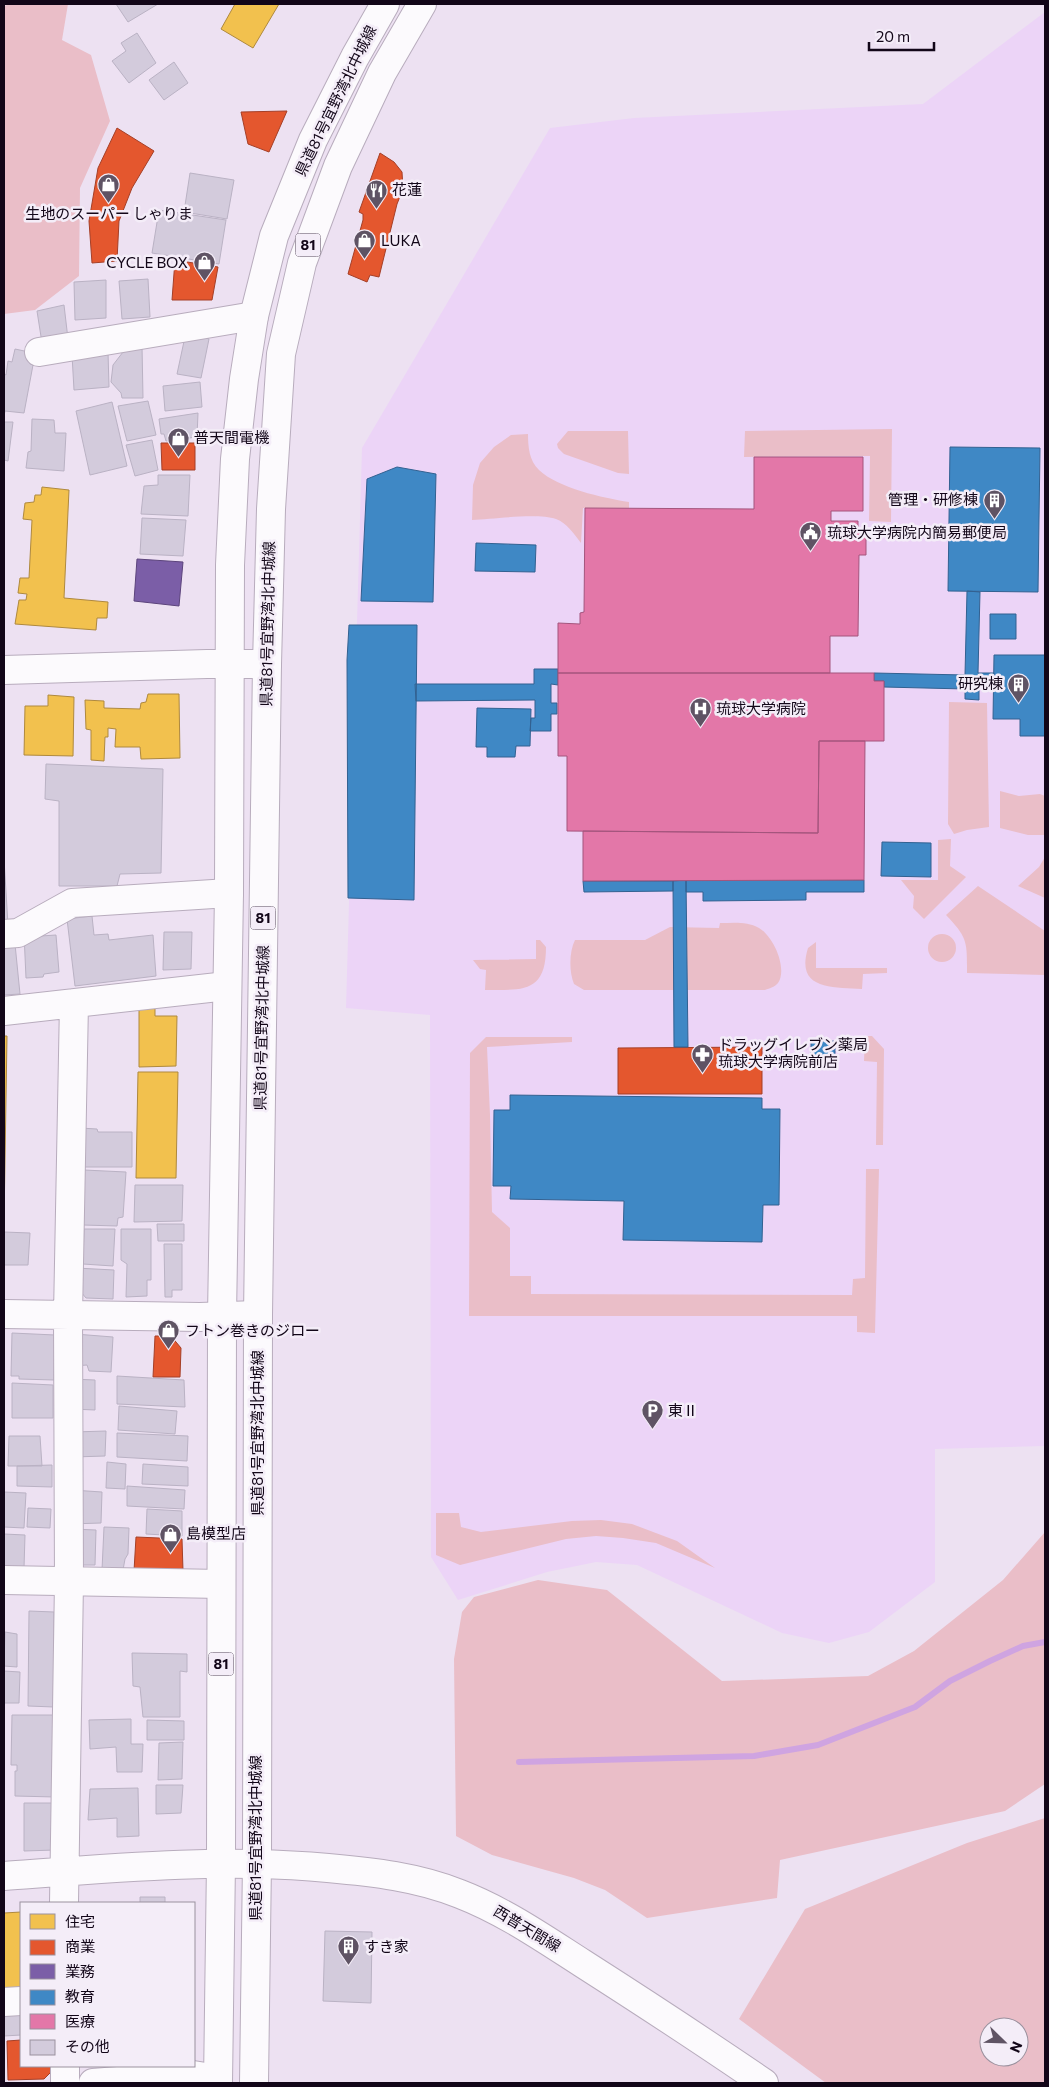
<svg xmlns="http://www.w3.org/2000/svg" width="1049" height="2087" viewBox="0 0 1049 2087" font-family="Commissioner,'Noto Sans JP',sans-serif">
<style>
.built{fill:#ecd4f7}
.green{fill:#eabec8;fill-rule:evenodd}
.homes{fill:#f2c14e;stroke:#af893e}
.shops{fill:#e4572e;stroke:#a53f27}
.offices{fill:#7b5ea7;stroke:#5c447c}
.schools{fill:#3f88c5;stroke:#326191}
.health{fill:#e377a8;stroke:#a4557d}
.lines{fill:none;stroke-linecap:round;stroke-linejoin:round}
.stream{stroke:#cfa4e1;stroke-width:6}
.building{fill:#d3cbdc;stroke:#bab2c4}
.minor-casing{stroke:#b8acbd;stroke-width:30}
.major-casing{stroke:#b8acbd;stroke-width:30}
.minor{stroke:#fcfafd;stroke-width:28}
.major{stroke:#fcfafd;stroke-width:28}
.labels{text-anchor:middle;stroke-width:5;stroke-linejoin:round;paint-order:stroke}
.shield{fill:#f4edf8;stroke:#564b5b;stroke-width:1}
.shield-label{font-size:14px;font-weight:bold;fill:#120618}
.street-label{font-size:15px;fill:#120618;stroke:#f4edf8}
.poi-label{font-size:15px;fill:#120618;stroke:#f4edf8;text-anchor:start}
</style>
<rect width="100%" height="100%" fill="#ede1f2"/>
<!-- built -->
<path class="built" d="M1045,12v1434l-110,3v133l-66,50 -40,11 -47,-10 -145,-68 -41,-3 -49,10 -89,28 -27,-43 -1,-542 -84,-7 16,-560 188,-320 84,-10 289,-14z"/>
<!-- green -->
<path class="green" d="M11,4h57l-6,36 29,15 19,66 -30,67 -1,88 -44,34 -31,4v-308z
M892,429l-1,93 -22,-1 1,-65 -126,1 1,-26z
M568,431h60l1,43 -11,-1 -54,-19 -6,-6 -1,-4z
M528,434c0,12 1,27 11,36 19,18 64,28 90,32v6h-46l-2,35c-7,-9 -14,-20 -25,-24 -19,-6 -62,0 -84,1l1,-35 7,-22 14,-16 17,-12z
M949,702l38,1 2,124 -22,3 -13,4 -6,-10z
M1000,791l19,5 21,-2 5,2v39h-17l-28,-7z
M951,839l-1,27 16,11 -42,42 -11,-11 1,-12 -13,-16h37v-40z
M1045,857v41l-27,-12 21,-19z
M978,886l67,45v44l-78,-2c0,-31 1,-35 -21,-58z
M720,923c13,0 27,-2 39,5 14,8 29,40 19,55 -3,4 -8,5 -13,7h-181l-10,-6c-5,-12 -5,-32 1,-44h70l25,-13 49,1z
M928 948a14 14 0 1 1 28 0a14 14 0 1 1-28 0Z
M536,940h4l6,7c0,46 -23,43 -61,43l1,-20 -6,-1 -7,-9 63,-1z
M816,942v26h71v5l-24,1 -1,15c-30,-2 -67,1 -54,-41z
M865,1036h7l12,13 -1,96h-7l1,-83 -13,-1z
M486,1037h86v5l-85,5 3,68 2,97 18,16v48h21v18l321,1 1,-16 12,-1 1,-109h13l-4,164 -18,-1v-16h-388l1,-263z
M436,1513h23l2,14 20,5 91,-11 29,-1 31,4 45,17 38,27 -59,-25 -33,-5 -27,-2 -30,3 -106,26 -24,-10z
M1045,1532v252l-40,27 -225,49 -3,38 -130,20 -42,-28 -31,-12 -82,-23 -36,-19 -2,-177 8,-47 12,-15 64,-17 69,10 115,91 146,-5 46,-25 89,-71z
M1045,1818v265h-219l-87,-64 66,-110 162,-66zM989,2027h30v30h-30z"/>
<!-- homes -->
<path class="homes" d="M235,4h44l-26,44 -32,-19z
M42,487l27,3 -5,108 44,4 -1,16h-10l-1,12 -81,-6 4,-24h7l1,-6 -9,-1 2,-15h9l3,-58 -9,-1 2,-16 9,-1 1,-7h6z
M148,694h31l1,64 -39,1 -1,-12h-25l1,-18 -8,-1v9h-3l-1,24 -13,-1v-30l-5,-1 -1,-29 19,1v7l36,1 1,-6 5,-1z
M48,695l26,2 -1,59 -49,-1 1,-49h23z
M139,1008h16v8h22l-1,50 -37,1z
M4,1036h3l-3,186z
M138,1072h40l-2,106h-40z
M21,1912v77l-17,1v-77z"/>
<!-- shops -->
<path class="shops" d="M287,111l-18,41 -21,-8 -7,-32z
M117,128l37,23 -22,37 -13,33 -2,40 -25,2 -3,-42 9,-53z
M380,153l14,9 8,10 1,17 -6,15 -18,73 -9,-2 -3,7 -19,-8 15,-54v-6l-4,-2z
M175,260l43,7 -6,33h-40z
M161,443h34v27h-33z
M762,1047v47h-144v-46z
M155,1336h16l10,12 -1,29h-27z
M136,1537l46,2 1,32h-49z
M21,2040v26h36l-13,13 -36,1 -1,-39z"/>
<!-- offices -->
<path class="offices" d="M137,559l46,3 -4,44 -45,-5z"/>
<!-- schools -->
<path class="schools" d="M950,447l90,1 -2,144 -90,-1z
M397,467l39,7 -3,128 -72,-1 6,-122z
M476,543l60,2 -1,27 -60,-1z
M967,591l13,1 -2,81h16v13h-15v14l-14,-1v-10l-81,-2v-6h-10v-8l91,2z
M990,614h26v25h-26z
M349,625h68l-3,275 -66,-2 -1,-238z
M994,655h51v81h-25v-17h-27z
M534,669h24v16l-7,-1v19h6v11h-6v17h-21l1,-13h4v-18l-119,1 -1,-17h119z
M477,708l54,1 -1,37h-14l-1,11h-28v-10h-11z
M882,842l49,1v34l-50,-1z
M686,880l2,167h-14l-1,-166z
M686,880h178v12h-58v8l-103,1v-9h-17z
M583,881h90v10l-89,1z
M835,1041v19h-24v-18z
M510,1095l252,3v11h18l-1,96h-16l-1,37 -139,-2 1,-39 -114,-2 1,-13h-18l1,-76h16z"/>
<!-- health -->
<path class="health" d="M754,457h109v54h-32v10h27v9h8v25h-7l-1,81h-28v37h-272v-50l22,1v-11l4,-1 1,-104 169,1z
M558,673h316v8h10v60h-65l-1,92 -251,-2v-75h-9z
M819,741h46l-1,139 -281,1v-50l235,2z"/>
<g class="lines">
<!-- stream -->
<path class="stream" d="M519,1762l235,-6 64,-11 97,-38 35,-26 40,-20 33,-15 22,-4"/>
</g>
<!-- building -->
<path class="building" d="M116,4h42l-30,18z
M137,33l19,30 -27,20 -17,-22 14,-10 -5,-8z
M174,62l14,21 -24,17 -15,-20z
M190,173l44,7 -7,39 -43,-7z
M159,210l67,10 -7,44 -67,-11z
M148,279l2,38 -28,2 -3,-38z
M106,280v38l-31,2 -1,-38z
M64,305l4,34 -26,4 -5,-32z
M186,332l23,7 -8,39 -24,-4z
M142,346l1,52h-21l-1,-5 -10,-11 2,-17 10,-13z
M15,349l14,3 1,12 3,1 -9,48 -19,-2 -1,5v-42l2,1 2,-14 4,1z
M108,352l1,35 -35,3 -2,-35z
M200,382l2,25 -37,4 -2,-25z
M148,401l8,34 -29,6 -9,-35z
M112,402l15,64 -37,9 -14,-64z
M198,413l-1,24 -31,4 -2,-7h-3l-2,-15z
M32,419l22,1 1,13h11l-2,38 -38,-3 2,-16 3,-1z
M4,422h9l-5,39 -4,-1z
M152,440l6,30 -23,6 -9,-31z
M158,475h32l-2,41 -47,-2 3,-28 14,-1z
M142,518l44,2 -3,36 -43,-2z
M46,764l117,5 -2,104 -41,1 -3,12h-58v-85l-14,-2z
M4,859l4,66h-4z
M92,916l2,19 14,-1 1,6 44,-5 3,41 -81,10 -8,-67z
M164,932h28l-1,37 -28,1z
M24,934l17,2 15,-1 3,37 -15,2 -1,3 -17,1z
M15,944l5,50 -16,1v-50z
M80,1128l17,1 1,3h34v35h-54z
M84,1170l42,2 -3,45 -5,1 -1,8 -34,-1z
M135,1185h48l-1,36 -48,1z
M157,1224h27v17h-26z
M84,1229h31l-2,37 -30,-2z
M121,1229h30v51h-4v16l-21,1 1,-33 -6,-4z
M4,1232l26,1 -2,32h-24z
M164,1244h18v46h-10v7h-7z
M76,1268l38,2 -1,29 -27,-1 -11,-13z
M12,1333l43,2 -1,45 -35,-1v-3h-8z
M75,1334l38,3 -2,35 -22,-1 -2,-6 -13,1z
M117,1376l67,4 1,27 -68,-3z
M72,1379l23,1v30l-23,-1z
M12,1383l41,2v33h-41z
M119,1406l58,5 -2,23 -57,-4z
M106,1431l-1,25 -32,1v-25z
M117,1433l71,3 -1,25 -70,-4z
M9,1436h31l2,30h-34z
M107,1462l19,2 -1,25 -19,-1z
M143,1464l45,3v19l-46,-2z
M52,1465v22l-35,-1v-20z
M127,1486l58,4 -1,19 -57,-3z
M72,1490l30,2 -1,31 -31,1z
M4,1492l22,1 -2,35 -20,-1z
M28,1508l23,1 -1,19 -23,-1z
M147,1509l35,2v25l-36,-2z
M104,1527l25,1 -1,26 -3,5 -2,11h-21z
M71,1529l25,1 -1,35h-26z
M4,1534l21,1 -1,33 -20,-1z
M29,1611l25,1v95l-26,-1z
M5,1632l12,2v33l-13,-1z
M132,1653l55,1v18l-7,-1v46h-37l-3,-30 -7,-1z
M4,1671l16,1 -1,31h-15z
M12,1715h43v82l-40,-1v-25h2v-6h-6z
M131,1719v25h12l-1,28h-25l-1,-25 -26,2 -1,-29z
M147,1720l37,1v19h-37z
M183,1742l-1,37 -24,1 1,-37z
M156,1785h27l-2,28 -25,1z
M138,1788l1,48 -22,1v-19l-29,2 2,-31z
M24,1803h31v47l-31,1z
M140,1897h25v6h-25z
M325,1931l47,1 -1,71 -48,-2z
M21,2013v22l-17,1v-22z"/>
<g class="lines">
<defs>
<path id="minor" d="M39,352l215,-36
M4,670l203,-6h60
M4,934l14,-1 54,-30 157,-10
M4,1011l223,-25
M4,1314l196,3 58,-2
M4,1580l217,4
M4,1876c108,-8 215,-18 324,-8 45,4 90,9 132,26 44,17 83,44 122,69 61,39 122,79 182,120
M64,1903l5,-322 -1,-266 6,-312
M4,2002l17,-1
M65,2066v17
M93,2083l100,-8 25,4"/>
<path id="major" d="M218,2083l3,-221 1,-546 7,-423 1,-328 5,-106 9,-80 10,-63 20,-80 39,-96 42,-83 30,-53
M254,2083l3,-221 1,-547 9,-651 4,-155 10,-155 21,-91 36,-97 44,-93 40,-69"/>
</defs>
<!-- minor casing -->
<use href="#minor" class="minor-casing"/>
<!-- major casing -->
<use href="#major" class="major-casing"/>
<!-- minor -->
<use href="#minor" class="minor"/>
<!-- major -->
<use href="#major" class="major"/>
</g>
<!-- icons -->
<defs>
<symbol id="shop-pin" viewBox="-11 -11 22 30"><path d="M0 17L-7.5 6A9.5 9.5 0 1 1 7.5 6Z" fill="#5f5364" stroke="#f4edf8"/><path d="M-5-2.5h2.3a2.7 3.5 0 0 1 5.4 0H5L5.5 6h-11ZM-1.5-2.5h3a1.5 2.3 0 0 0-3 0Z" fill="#fff"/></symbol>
<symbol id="restaurant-pin" viewBox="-11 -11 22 30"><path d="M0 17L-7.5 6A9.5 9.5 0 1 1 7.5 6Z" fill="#5f5364" stroke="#f4edf8"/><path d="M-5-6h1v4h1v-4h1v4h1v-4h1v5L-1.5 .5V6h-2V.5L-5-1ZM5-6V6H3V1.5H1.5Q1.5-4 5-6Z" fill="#fff"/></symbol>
<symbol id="building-pin" viewBox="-11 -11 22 30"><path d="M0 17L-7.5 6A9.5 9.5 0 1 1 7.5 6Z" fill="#5f5364" stroke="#f4edf8"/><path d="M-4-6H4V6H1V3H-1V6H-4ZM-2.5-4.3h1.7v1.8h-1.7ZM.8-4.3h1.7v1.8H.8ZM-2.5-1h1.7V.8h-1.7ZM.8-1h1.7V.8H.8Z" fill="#fff"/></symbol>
<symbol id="civic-pin" viewBox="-11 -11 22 30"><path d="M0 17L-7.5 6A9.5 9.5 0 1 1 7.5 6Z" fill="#5f5364" stroke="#f4edf8"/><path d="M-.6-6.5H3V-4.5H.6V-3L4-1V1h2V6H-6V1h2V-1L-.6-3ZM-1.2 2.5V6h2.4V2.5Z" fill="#fff"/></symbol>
<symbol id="hospital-pin" viewBox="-11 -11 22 30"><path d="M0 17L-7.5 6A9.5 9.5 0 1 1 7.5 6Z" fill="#5f5364" stroke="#f4edf8"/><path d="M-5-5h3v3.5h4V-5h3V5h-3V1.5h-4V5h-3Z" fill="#fff"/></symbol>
<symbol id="pharmacy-pin" viewBox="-11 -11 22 30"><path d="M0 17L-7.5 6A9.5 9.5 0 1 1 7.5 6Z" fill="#5f5364" stroke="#f4edf8"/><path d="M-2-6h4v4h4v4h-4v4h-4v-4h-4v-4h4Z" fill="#fff"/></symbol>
<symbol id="parking-pin" viewBox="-11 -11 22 30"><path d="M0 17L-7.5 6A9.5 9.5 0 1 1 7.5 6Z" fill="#5f5364" stroke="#f4edf8"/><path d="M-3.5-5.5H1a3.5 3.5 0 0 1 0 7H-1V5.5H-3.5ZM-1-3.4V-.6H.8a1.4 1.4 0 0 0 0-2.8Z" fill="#fff"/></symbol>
</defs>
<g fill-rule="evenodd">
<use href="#shop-pin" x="96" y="172" width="25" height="34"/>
<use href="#restaurant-pin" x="364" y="178" width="25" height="34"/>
<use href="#shop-pin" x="352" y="228" width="25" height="34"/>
<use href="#shop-pin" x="192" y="250" width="25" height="34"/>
<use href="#shop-pin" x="166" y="426" width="25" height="34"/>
<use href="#building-pin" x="982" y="488" width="25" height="34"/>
<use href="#civic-pin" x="798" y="520" width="25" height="34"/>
<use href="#building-pin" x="1006" y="672" width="25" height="34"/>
<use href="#hospital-pin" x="688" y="696" width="25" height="34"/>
<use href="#pharmacy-pin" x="690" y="1042" width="25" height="34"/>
<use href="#shop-pin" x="156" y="1318" width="25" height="34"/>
<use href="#parking-pin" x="640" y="1398" width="25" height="34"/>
<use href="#shop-pin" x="158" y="1522" width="25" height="34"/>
<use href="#building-pin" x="336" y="1934" width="25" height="34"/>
</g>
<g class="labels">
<!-- shield labels -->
<g class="shield">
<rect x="295.5" y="233.5" width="25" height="23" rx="4"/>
<rect x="250.5" y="906.5" width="25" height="23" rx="4"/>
<rect x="208.5" y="1652.5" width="25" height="23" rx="4"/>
</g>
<g class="shield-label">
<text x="308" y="250">81</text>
<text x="263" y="923">81</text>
<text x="221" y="1669">81</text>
</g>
<!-- street labels -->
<g class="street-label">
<text transform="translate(336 101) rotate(-64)" y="5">県道81号宜野湾北中城線</text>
<text transform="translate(268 624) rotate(-89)" y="5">県道81号宜野湾北中城線</text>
<text transform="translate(262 1028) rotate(-89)" y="5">県道81号宜野湾北中城線</text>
<text transform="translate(258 1433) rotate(-90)" y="5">県道81号宜野湾北中城線</text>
<text transform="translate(256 1838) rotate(-90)" y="5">県道81号宜野湾北中城線</text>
<text transform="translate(527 1929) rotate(31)" y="5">西普天間線</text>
</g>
<!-- poi labels -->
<g class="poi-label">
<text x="392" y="195">花蓮</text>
<text x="109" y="219" text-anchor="middle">生地のスーパー しゃりま</text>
<text x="381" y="246">LUKA</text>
<text x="188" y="268" text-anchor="end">CYCLE BOX</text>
<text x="194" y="443">普天間電機</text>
<text x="978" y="505" text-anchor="end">管理・研修棟</text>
<text x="827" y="538">琉球大学病院内簡易郵便局</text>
<text x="1003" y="689" text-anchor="end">研究棟</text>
<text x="716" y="714">琉球大学病院</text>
<text x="718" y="1050">ドラッグイレブン薬局<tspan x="718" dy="17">琉球大学病院前店</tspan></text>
<text x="185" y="1336">フトン巻きのジロー</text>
<text x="668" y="1416">東Ⅱ</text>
<text x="186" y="1539">島模型店</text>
<text x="364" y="1952">すき家</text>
</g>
</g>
<!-- border -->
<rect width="1049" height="2087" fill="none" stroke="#120618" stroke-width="10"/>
<!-- legend -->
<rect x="20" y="1902" width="175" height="165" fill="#f4edf8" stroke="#9a919e"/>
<rect x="30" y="1914" width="25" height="15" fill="#f2c14e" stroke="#9a919e"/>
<text x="65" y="1927" font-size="15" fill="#120618">住宅</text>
<rect x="30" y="1940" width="25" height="15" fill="#e4572e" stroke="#9a919e"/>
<text x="65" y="1952" font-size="15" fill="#120618">商業</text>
<rect x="30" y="1964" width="25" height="15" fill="#7b5ea7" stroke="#9a919e"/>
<text x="65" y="1977" font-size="15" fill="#120618">業務</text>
<rect x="30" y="1990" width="25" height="15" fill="#3f88c5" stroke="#9a919e"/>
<text x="65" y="2002" font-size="15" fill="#120618">教育</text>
<rect x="30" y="2014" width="25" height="15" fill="#e377a8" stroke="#9a919e"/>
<text x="65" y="2027" font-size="15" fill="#120618">医療</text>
<rect x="30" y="2040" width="25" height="15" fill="#d3cbdc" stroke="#9a919e"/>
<text x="65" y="2052" font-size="15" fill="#120618">その他</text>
<!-- north arrow -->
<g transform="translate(1004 2042) rotate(113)"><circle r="24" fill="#f4edf8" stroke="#9a919e"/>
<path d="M0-4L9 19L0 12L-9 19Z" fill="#5f5364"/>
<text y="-8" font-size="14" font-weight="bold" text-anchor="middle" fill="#120618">N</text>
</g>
<!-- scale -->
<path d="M869 42v8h65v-8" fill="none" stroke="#120618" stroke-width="2.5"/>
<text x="876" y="42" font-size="15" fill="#120618" stroke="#f4edf8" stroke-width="4" paint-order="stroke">20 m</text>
</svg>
